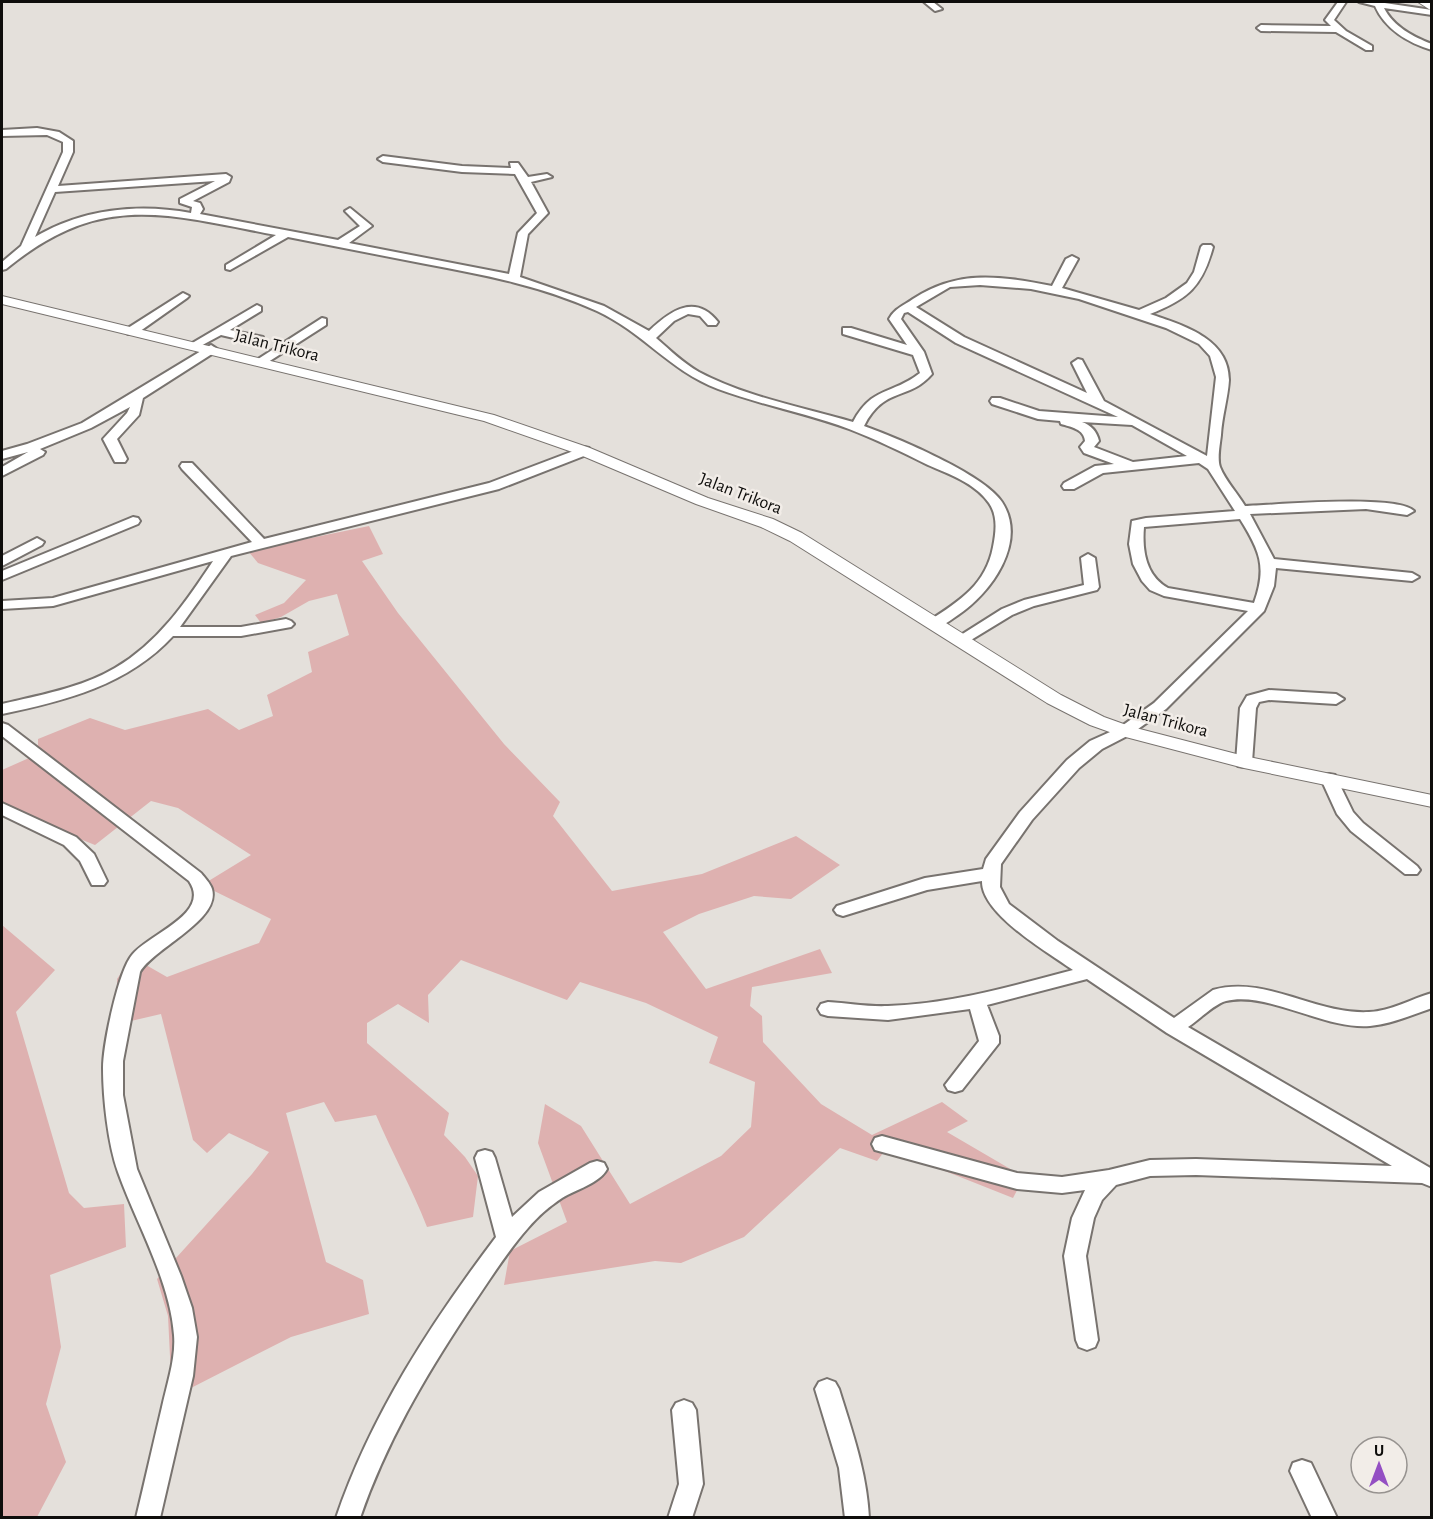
<svg xmlns="http://www.w3.org/2000/svg" width="1433" height="1519" viewBox="0 0 1433 1519" font-family="'Alegreya Sans',sans-serif">
<style>
.green{fill:#deb1b0}
.lines{fill:none;stroke-linecap:round;stroke-linejoin:round}
.minor-casing{stroke:#78736f;stroke-width:4}
.tertiary-casing{stroke:#78736f;stroke-width:2}
.minor{fill:#fff;fill-rule:evenodd}
.tertiary{fill:#fff;fill-rule:evenodd}
.labels{text-anchor:middle;stroke-width:5;stroke-linejoin:round;paint-order:stroke}
.street-label{font-size:18px;fill:#0e0d0b;stroke:#f2ede8}
</style>
<rect width="100%" height="100%" fill="#e4e0db"/>
<!-- green -->
<path class="green" d="M369,526l14,28 -21,7 36,52 106,131 56,58 -7,14 59,75 90,-17 94,-38 44,29 -49,34 -37,-3 -55,18 -36,18 43,57 114,-40 12,24 -80,14 -2,19 12,10 1,26 58,62 51,31 70,-33 26,19 -21,11 77,45 -11,21 -126,-50 -10,13 -37,-13 -96,89 -63,26 -26,-2 -151,24 6,-34 57,-29 -29,-79 7,-39 36,22 49,78 91,-48 30,-29 4,-45 -46,-19 9,-26 -72,-34 -66,-21 -13,18 -106,-40 -33,35 1,28 -31,-19 -31,19v20l82,70 -5,22 21,22 13,19 -5,41 -46,10c-15,-39 -35,-74 -51,-112l-41,7 -11,-20 -38,11 40,149 37,18 6,34 -78,23 -102,52 -18,-12 -3,-61 -11,-37 95,-105 17,-22 -40,-19 -22,20 -14,-13 -32,-126 -43,10 -1,-45 15,-22 35,20 92,-34 12,-24 -69,-34 49,-30 -73,-47 -27,-7 -56,44 -93,-37v-38l36,-16v-15l52,-21 35,12 83,-21 31,21 34,-14 -6,-21 45,-23 -4,-20 41,-17 -12,-41 -28,7 -28,16 -20,6 -6,-8 29,-12 22,-23 -48,-17 -10,-12z
M2,925l53,45 -39,42 53,181 15,15 40,-4 2,43 -76,28 11,72 -15,57 20,58 -29,55h-35z"/>
<g class="lines">
<defs>
<path id="minor" d="M924,2h9l9,7 -7,2z
M1338,2h8l-12,18 12,11 26,15v4h-6l-30,-18 -75,-1 -4,-3 4,-3 70,1 -6,-6z
M1359,2h19l54,8v5l-48,-7c9,18 29,29 48,36v6c-24,-7 -47,-21 -57,-44z
M37,128l22,4 14,9v11l-15,34 168,-12 5,3 -2,5 -36,19 7,2 3,6 -3,5 138,26 22,-14 -15,-15 5,-3 22,18 -23,17 160,31 9,-41 19,-20 -22,-39 -53,-2 -79,-10 -5,-3 5,-3 79,10 49,2 -1,-5h8l10,14 19,-3 5,3 -21,5 17,31 -20,21 -8,43 84,29 45,25c21,-20 46,-38 69,-9l-2,3h-8l-8,-9 -12,-2 -14,7 -18,17c14,12 27,25 43,34 47,25 103,35 154,50 19,-36 39,-27 67,-49l-7,-18 -70,-21v-6h8l56,17 -18,-26c6,-11 14,-13 24,-20 45,-30 88,-23 139,-13l14,-27 6,-3 6,3 -16,29 77,22 27,-12 21,-15 7,-11 7,-25 2,-2h8l2,2c-11,40 -25,52 -63,67 32,11 79,24 79,66 -1,18 -7,36 -8,55 -1,9 -4,24 -1,32 5,13 18,27 25,39 29,-1 152,-12 169,5l-7,4 -41,-6 -116,5 24,45 138,14 7,4 -7,4 -136,-13 -2,18 -10,25 -98,98 -35,25 -29,15 -23,19 -47,52 -31,44 -1,23 9,17 49,37 116,77 39,-28c53,-15 103,25 156,22 22,-1 42,-13 63,-19v15c-20,7 -41,16 -62,18 -45,4 -102,-35 -144,-25 -12,3 -27,19 -38,26l244,142v18l-10,-4 -226,-8 -46,1 -34,9 -14,15 -8,18 -8,38 12,84 -3,7 -8,3 -8,-3 -3,-7 -12,-84 8,-38 13,-28 -23,3 -45,-4 -142,-39 -3,-6 3,-6 7,-2 135,37 45,4 47,-7 41,-10 46,-1 196,7 -225,-133 -80,-54 -100,26 12,31v7l-37,47 -7,2 -7,-2 -3,-5 34,-44 -9,-32 -82,11 -60,-4 -7,-2 -3,-5 3,-5 7,-2c20,1 40,5 60,4 63,-2 125,-20 185,-36 -24,-17 -92,-56 -91,-89l-55,9 -84,26 -6,-2 -3,-4 3,-4 88,-28 58,-9 3,-10 34,-47 47,-52 23,-19 29,-13 35,-25 94,-92 -84,-15 -14,-6 -8,-9 -9,-17 -4,-20 3,-23 14,-3 89,-7 -27,-42 -9,-6 -96,10 -29,16h-10l-2,-3 2,-3 31,-17 19,-2 -30,-11 -4,-6 5,-6c-1,-12 -14,-14 -24,-17l-1,-3 -22,-2 -46,-15 -2,-3 2,-3h8l39,13 79,6 -162,-74 -48,-31 -4,1 -3,6 23,33 8,22c-23,27 -48,12 -68,52 33,12 120,48 138,76 26,40 -11,91 -44,113 -9,6 -17,14 -28,11l-3,-3 3,-3c30,-19 56,-36 63,-73 3,-15 5,-31 -4,-44 -14,-20 -40,-29 -61,-38 -26,-13 -53,-26 -79,-36 -43,-16 -88,-24 -131,-40 -49,-19 -74,-56 -121,-78 -55,-25 -112,-36 -171,-47 -47,-9 -92,-18 -138,-27l-58,33 -4,-1v-4l50,-30c-111,-21 -175,-44 -270,34l-4,1v-8l19,-16 42,-94v-10l-16,-7 -45,1v-6zM215,181l-35,18v4l12,4 -1,6c-53,-10 -109,-4 -156,24l20,-45zM980,285l51,4 48,10 87,29 33,16 11,12 6,21 -9,79 -103,-55 -22,-41 -4,-1 -6,4 15,30 -123,-56 -48,-30 34,-20zM1082,422l50,3 55,31 -54,6 -39,-15 5,-6c-2,-9 -8,-16 -17,-19zM1240,519c20,32 27,48 14,84l-86,-15c-22,-12 -26,-37 -24,-61z
M183,293l6,3 -2,2 -51,36h-8v-6z
M257,305l4,2v4l-31,19 33,7v6l-4,1 -38,-9 -26,14 -6,-4z
M322,318l4,1v6l-61,39h-8l-2,-3z
M211,345l6,4 -2,3 -72,46 -4,17 -22,24 10,20 -2,3h-10l-12,-23 24,-26 3,-6 -39,21 -51,21 5,3 -2,3 -41,21v-9l26,-15 -26,7v-8l25,-7 55,-21z
M584,447l5,1 2,3 -2,3 -90,35 -268,67 -51,71h61l45,-8 5,2 3,3 -3,3 -50,9h-68c-45,49 -108,65 -171,78v-10c38,-9 79,-16 113,-36 43,-25 71,-66 98,-107l-160,45 -51,3v-8l51,-3 199,-56 -70,-73 -2,-3 2,-3h10l72,76 225,-56z
M133,517l5,1 2,3 -2,3 -136,56v-9z
M37,538l7,4 -2,3 -40,21v-10z
M1088,554l7,4 4,29 -2,3 -63,16 -22,9 -46,28 -5,2 -8,-5 49,-31 22,-9 60,-15 -3,-27z
M1269,690l67,4 8,5 -8,5 -67,-4 -10,2 -3,6 -4,54 -8,5 -6,-1 -2,-4 4,-54 7,-12z
M2,723l6,2 193,148c4,5 9,10 11,16 9,31 -58,59 -72,83l-17,89v34l14,74 44,107 11,32 5,29 -4,39 -33,142h-24c9,-37 17,-74 26,-111 5,-23 14,-49 12,-72 -4,-55 -38,-112 -56,-163 -10,-28 -15,-74 -15,-104 0,-23 15,-96 29,-113 16,-21 80,-41 57,-74l-187,-145z
M1329,774l6,1 18,37 10,11 54,43 3,4 -3,4h-12l-54,-43 -14,-17 -16,-35 2,-4z
M2,803l74,34 18,17 13,27 -3,4h-12l-12,-24 -16,-16 -62,-30z
M485,1150l7,2 3,6 17,59 27,-25 51,-29 7,-2 7,2 3,6c-7,14 -32,21 -45,29 -12,8 -24,18 -34,30 -23,26 -41,56 -61,85 -43,65 -81,130 -107,205h-24c35,-103 95,-195 160,-281l-21,-79 3,-6z
M827,1379l8,3 4,7c13,42 28,84 30,129h-24l-6,-50 -24,-79 4,-7z
M684,1400l8,3 4,7 7,74 -11,34h-24l11,-34 -7,-74 4,-7z
M1302,1460l9,3 26,55h-25l-22,-47 3,-8z"/>
<path id="tertiary" d="M1418,2l14,1v8z
M2,296l492,119 96,33 118,50 65,21 29,14 259,162 43,22 28,10 112,29 188,39v12l-188,-39 -126,-33 -28,-10 -43,-22 -257,-162 -29,-14 -65,-23 -118,-50 -94,-33 -482,-117z"/>
</defs>
<!-- minor casing -->
<use href="#minor" class="minor-casing"/>
<!-- tertiary casing -->
<use href="#tertiary" class="tertiary-casing"/>
<!-- minor -->
<use href="#minor" class="minor"/>
<!-- tertiary -->
<use href="#tertiary" class="tertiary"/>
</g>
<g class="labels">
<!-- street labels -->
<g class="street-label">
<text transform="translate(277 345) rotate(14)" y="6">Jalan Trikora</text>
<text transform="translate(741 493) rotate(21)" y="6">Jalan Trikora</text>
<text transform="translate(1166 720) rotate(15)" y="6">Jalan Trikora</text>
</g>
</g>
<!-- border -->
<rect width="1433" height="1519" fill="none" stroke="#0e0d0b" stroke-width="6"/>
<!-- north arrow -->
<g transform="translate(1379 1465)"><circle r="28" fill="#f2ede8" stroke="#979390" stroke-width="1.5"/>
<path d="M0-4.5L10 22L0 15L-10 22Z" fill="#944fc3"/>
<text y="-9" font-size="16" font-weight="bold" text-anchor="middle" fill="#0e0d0b">U</text>
</g>
</svg>
